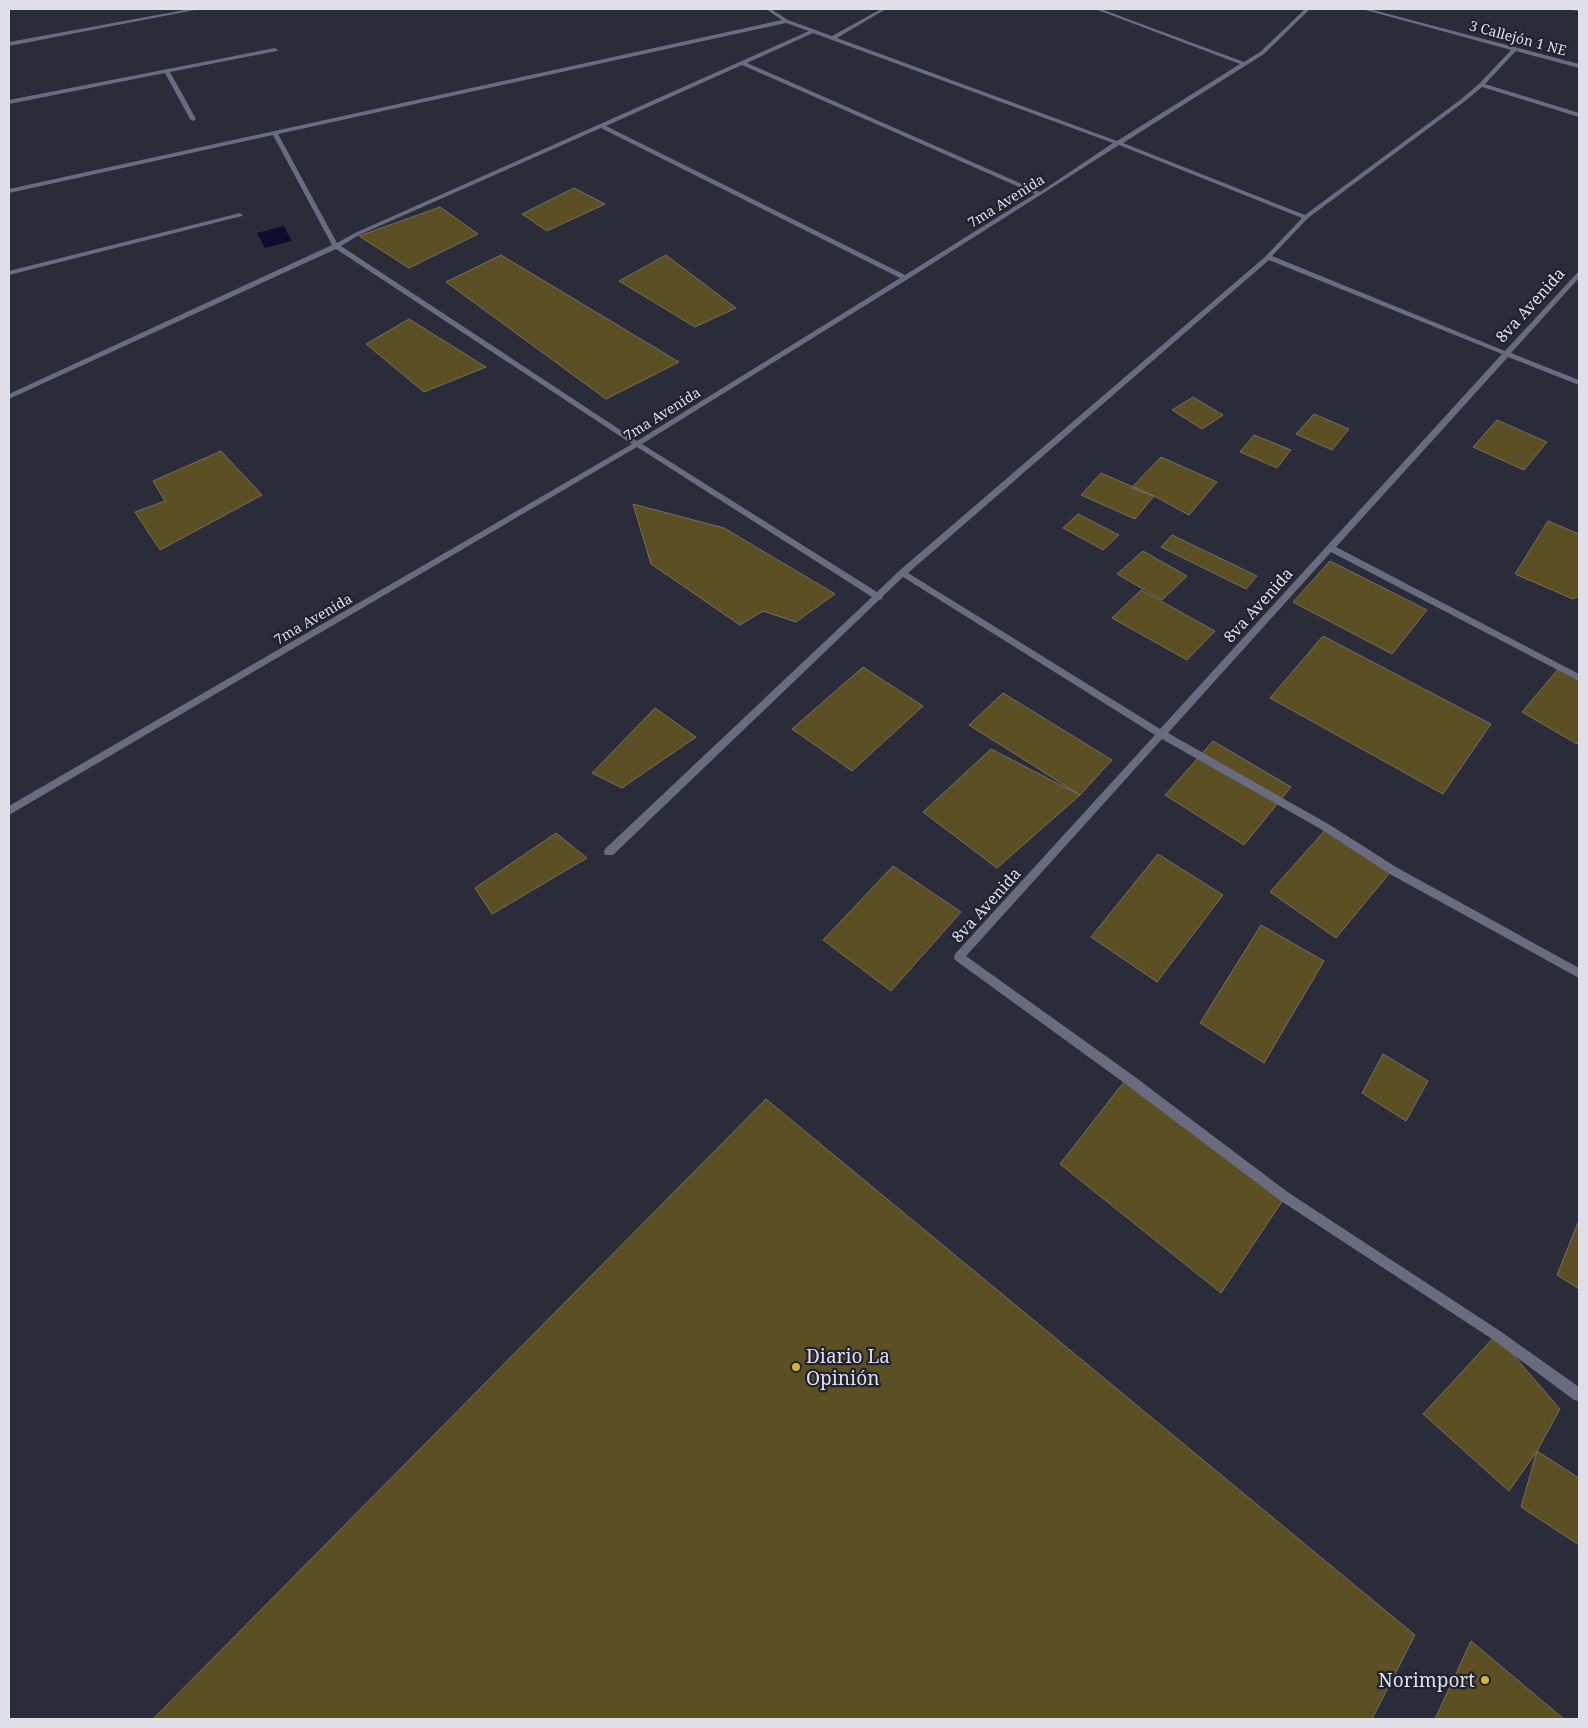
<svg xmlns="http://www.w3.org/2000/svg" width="1588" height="1728" viewBox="0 0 1588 1728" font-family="'Noto Serif',serif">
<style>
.water{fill:#0f0d2e}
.building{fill:#5b4f23;stroke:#747060}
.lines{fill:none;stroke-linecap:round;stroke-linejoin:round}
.street{fill:#696b7e;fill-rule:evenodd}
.poi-dot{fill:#d4b635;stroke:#21222f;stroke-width:2}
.labels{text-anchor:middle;stroke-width:4.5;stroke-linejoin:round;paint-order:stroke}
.far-street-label{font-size:14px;fill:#dedfe8;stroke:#21222f}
.street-label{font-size:16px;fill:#dedfe8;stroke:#21222f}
.near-poi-label{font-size:19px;fill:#dedfe8;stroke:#21222f;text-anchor:start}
</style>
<rect width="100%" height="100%" fill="#2b2c39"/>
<!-- water -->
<path class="water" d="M284,226l8,15 -27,7 -8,-15z"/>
<!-- building -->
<path class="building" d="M574,188l31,16 -58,27 -25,-17z
M440,207l38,27 -69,34 -50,-32z
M501,255l178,107 -73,37 -160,-117z
M666,255l70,53 -41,19 -76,-46z
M409,319l77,48 -62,25 -58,-48z
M1193,397l30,18 -21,14 -30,-19z
M1314,414l35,15 -17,21 -36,-16z
M1497,420l50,22 -23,28 -51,-23z
M1254,435l37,15 -14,18 -37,-16z
M221,451l41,44 -102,55 -25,-38 30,-11 -12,-20z
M1161,457l56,25 -28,33 -35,-19 -23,-8z
M1101,473l53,23 -19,23 -54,-24z
M633,504l91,24 111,66 -39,28 -33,-11 -23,14 -89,-61z
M1078,514l41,21 -16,15 -40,-22z
M1548,521l31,13v62l-6,3 -58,-25z
M1172,535l85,41 -11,13 -85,-42z
M1143,551l44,25 -25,24 -45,-26z
M1330,561l97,49 -35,44 -99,-52z
M1141,590l74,41 -28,29 -75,-42z
M1323,636l168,88 -48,70 -173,-96z
M863,667l60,39 -71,65 -60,-42z
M1559,668l20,11v62l-2,3 -55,-32z
M1003,693l109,67 -32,35 -111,-70z
M655,708l41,29 -74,51 -30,-15z
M1213,741l78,46 -47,58 -79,-50z
M991,749l89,46 -83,73 -74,-56z
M1327,828l65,42 -56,68 -66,-46z
M556,833l31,25 -95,56 -17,-26z
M1158,854l65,41 -66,87 -66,-45z
M893,866l68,46 -70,79 -68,-51z
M1261,925l63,36 -60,102 -64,-40z
M1383,1054l45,27 -22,40 -44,-28z
M1127,1078l158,119 -64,96 -161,-129z
M766,1099l649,536 -43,84h-1219z
M1579,1220v69l-22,-14z
M1496,1335l64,74 -23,42 -28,40 -86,-77z
M1537,1451l42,27v67l-58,-38z
M1471,1641l93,78h-129z"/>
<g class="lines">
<!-- street -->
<path class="street" d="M190,9h10l-191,37v-4z
M766,9h5l17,11 44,16 49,-27h5l-49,29 280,103 123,-77 -145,-55h6l143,53 16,-10 45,-43h5l-46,45 -141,89 182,72 155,-115 19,-16 32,-34 -149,-41h7l210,55v4l-63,-17 -31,33 94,29v4l-97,-30 -18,15 -156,116 -36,38 233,95 72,-78 2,-1v6l-68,75 68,27v5l-71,-28 -172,190 243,127v7l-248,-129 -163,181 162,92 66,42 183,101v10l-191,-105 -64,-42 -162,-92 -196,217 165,118 158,119 211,138 79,56v14l-5,-1 -82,-61 -211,-138 -158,-119 -168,-122 -1,-3 1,-3 200,-219 -252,-158 -20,19 -1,3 -3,1 -266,255h-8l-1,-3 1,-3 267,-252 -235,-150 -628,368v-9l623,-362 -296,-195 -327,150v-5l323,-149 -59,-110 -264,58v-4l773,-169zM786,23l23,8 -454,202 -18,10 -59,-109zM813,33l300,110 -73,49 -293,-129zM742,65l293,129 -130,81 -299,-149zM601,128l299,150 -263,163 -296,-195 18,-11zM1119,145l183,73 -36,38 -367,315 -22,21 -235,-148 266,-165zM1269,260l233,94 -342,375 -252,-156z
M1571,9h8v2l-7,-1z
M275,48l3,2 -1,1 -107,21 26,47 -3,2 -3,-2 -25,-46 -156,31v-4z
M240,213l3,2 -1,1 -233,59v-4z"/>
</g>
<!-- markers -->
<g class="poi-dot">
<circle cx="796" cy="1367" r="5"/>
<circle cx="1485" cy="1680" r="5"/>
</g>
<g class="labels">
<!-- far-street labels -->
<g class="far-street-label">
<text transform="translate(1518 38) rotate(15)" y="5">3 Callejón 1 NE</text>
<text transform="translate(1006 201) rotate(-32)" y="5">7ma Avenida</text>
<text transform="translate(662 414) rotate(-32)" y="5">7ma Avenida</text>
<text transform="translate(313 619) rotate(-30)" y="5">7ma Avenida</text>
</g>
<!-- street labels -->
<g class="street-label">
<text transform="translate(1530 305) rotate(-48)" y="6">8va Avenida</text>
<text transform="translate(1258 605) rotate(-48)" y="6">8va Avenida</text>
<text transform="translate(986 905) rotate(-48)" y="6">8va Avenida</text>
</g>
<!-- near-poi labels -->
<g class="near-poi-label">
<text x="806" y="1363">Diario La<tspan x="806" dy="22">Opinión</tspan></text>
<text x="1475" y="1687" text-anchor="end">Norimport</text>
</g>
</g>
<!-- border -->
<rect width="1588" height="1728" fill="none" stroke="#dedfe8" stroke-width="20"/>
</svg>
